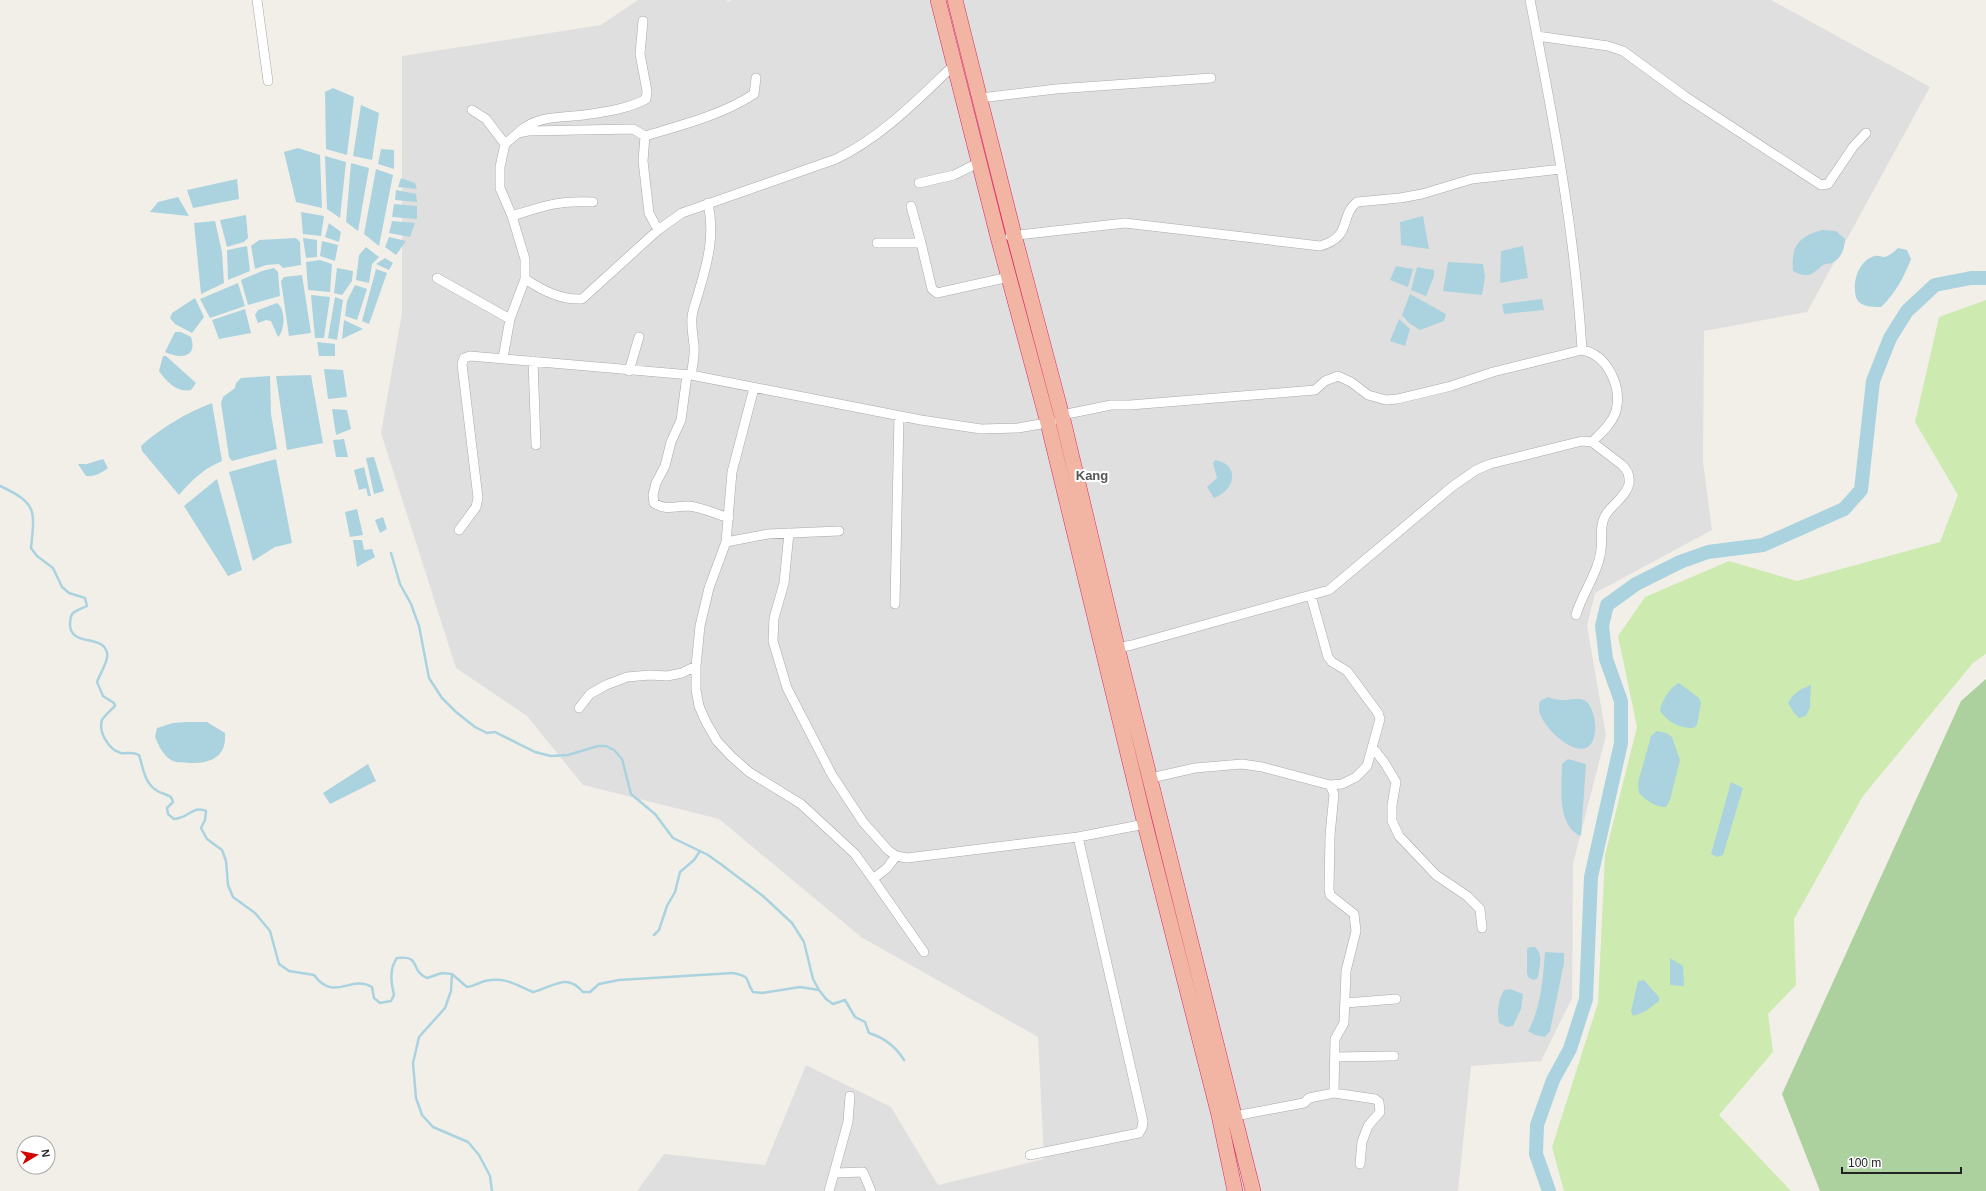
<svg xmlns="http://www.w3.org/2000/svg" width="1986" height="1191" viewBox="0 0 1986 1191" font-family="Arial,sans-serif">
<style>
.residential{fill:#e0dfdf}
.grass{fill:#cdebb0}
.forest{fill:#add19e}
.water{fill:#aad3df}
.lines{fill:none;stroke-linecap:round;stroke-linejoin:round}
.stream{stroke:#aad3df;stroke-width:2.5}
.river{stroke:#aad3df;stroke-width:14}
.minor-casing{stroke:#a9a9a9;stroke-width:10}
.trunk-casing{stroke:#dc2a67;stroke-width:16}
.minor{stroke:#fff;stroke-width:9}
.trunk{stroke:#f2b4a3;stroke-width:15}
.labels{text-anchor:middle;stroke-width:4;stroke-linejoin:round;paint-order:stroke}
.quarter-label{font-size:13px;font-weight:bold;fill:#555;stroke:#fff}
</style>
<rect width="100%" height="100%" fill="#f2efe9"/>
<!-- residential -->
<path class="residential" d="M638,0h88l3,2 3,-2h1039l159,87 -123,225 -103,19 -1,131 9,68 -117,63 -8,33 19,109 -33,129 -1,134 -31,63 -70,5 -13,125h-821l27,-37 101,11 41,-100 85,42 47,78 106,-26 -6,-122 -177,-100 -142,-118 -136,-34 -56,-69 -71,-48 -75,-235 21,-120v-257l199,-31z"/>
<!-- grass -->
<path class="grass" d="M1986,300v354l-13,9 -110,133 -69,123 2,66 -28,29 5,38 -54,63 72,76h-227l-12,-44 46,-144 7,-148 32,-128 -19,-91 27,-39 84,-36 68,20 143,-39 18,-47 -43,-73 24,-105z"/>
<!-- forest -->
<path class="forest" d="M1986,679v512h-166l-38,-97 179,-393z"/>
<!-- water -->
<path class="water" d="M333,88l21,9 -7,58 -21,-6 -1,-57z
M361,105l18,8 -7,47 -19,-4z
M298,148l22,7 2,53 -26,-6 -12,-50z
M381,149l13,1v19l-16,-5z
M325,156l21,6 -6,56 -13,-9z
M351,163l18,5 -11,63 -12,-9z
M376,169l17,6 -14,71 -15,-12z
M401,178l14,5 2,6 -19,-2z
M237,179l2,20 -46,9 -6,-18z
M396,190l20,4 1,8 -22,-2z
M178,197l11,19 -39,-4 8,-10z
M394,204l23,2v13l-25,-2z
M301,212l23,4 -3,20 -18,-2z
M246,215l2,23 -4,4 -17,5 -7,-27z
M1423,216l6,33 -28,-4 -1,-23z
M215,221l7,31 2,31 -23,11 -7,-71z
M392,221l23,2 -5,14 -21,-4z
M329,223l12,9 -2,10 -14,-5z
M1822,230l14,1 9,8c0,9 -4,20 -13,24 -3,1 -6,0 -9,2 -12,10 -14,14 -30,6 -2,-25 5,-34 29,-41z
M389,237l17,4 -10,14 -11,-8z
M296,238l4,4 1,23 -18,3 -4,-4 -13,1 -11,4 -4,-23 8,-6z
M303,238l14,2v17l-11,1z
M322,241l16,4 -3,16 -15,-5z
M247,246l3,25 -22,9 -1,-30z
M1523,246l5,32 -28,5 1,-32z
M366,247l13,10 -7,7 -3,19 -13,-3 3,-25z
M1898,248l9,2 4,9c-7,18 -16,35 -30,48 -9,0 -22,0 -25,-10 -4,-14 2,-37 19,-41 3,-1 7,1 10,1 4,-1 10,-6 13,-9z
M385,258l8,5 -4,7 -13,-6z
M320,260l12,4 -2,28 -22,-2 -2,-28z
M1448,262l35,2 2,13 -3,18 -39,-4z
M1396,266l17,3 -5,18 -18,-7z
M1417,267l17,3v6l-8,20 -15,-6z
M274,268l4,4 2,24 -32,9 -7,-25 21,-9z
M337,268l16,3 -1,10 -10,14 -8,-2z
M376,269l11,4 -18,51 -7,-3z
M302,275l9,58 -22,3 -8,-55 3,-4z
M238,283l7,23 -35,12 -10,-19z
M355,285l12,4 -10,31 -12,-4 2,-15z
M1410,294l36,20 -2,7 -24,9 -11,-7 -7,-8z
M311,295l19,2 -6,41h-9z
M335,297l8,3 -6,40 -9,-2z
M195,298l9,19 -12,16 -17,-9 -5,-6 2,-5z
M1542,299l2,11 -40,4 -2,-10z
M277,303c9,6 8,27 1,34l-7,-16 -5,-1 -8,3 -3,-8 3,-5z
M245,309l6,24 -32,6 -7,-19z
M1399,319l11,10 -5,17 -15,-5z
M344,320l19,9 -21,10z
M175,332h6l10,5c7,21 -11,22 -26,15z
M317,342l18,2v12h-16z
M163,356h3l30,27 -5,7c-14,3 -24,-8 -32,-19z
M324,369l19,1 4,27 -19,2z
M311,375l12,68 -36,7 -11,-74z
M270,376l1,38 6,35 -45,12 -3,-4 -8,-54 2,-6 12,-9 1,-5 5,-5z
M212,403l10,58c-19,8 -30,19 -43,34l-37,-44 -1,-5c21,-19 45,-33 71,-43z
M332,409l15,1 4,19 -15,6z
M344,439l4,18h-12l-3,-17z
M374,457l10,34 -10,3 -8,-36z
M103,459l5,9c-7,5 -13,9 -22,8l-8,-12h9z
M276,459l16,84 -17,4 -22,14 -24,-89z
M1215,460c25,4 21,30 -1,38l-7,-11 10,-9 -4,-15z
M364,467l7,29h-3l-2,-8 -7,2 -5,-20z
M217,479l25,91 -14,6 -44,-70z
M357,509l6,26 -13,2 -5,-25z
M383,517l4,12 -7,4 -5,-13z
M353,540h9l2,10 8,-1 3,8 -18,10z
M1679,683l20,15 2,5 -4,22 -4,3c-14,0 -24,-5 -33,-17 1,-9 10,-24 19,-28z
M1811,685l-1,22 -4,9 -7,2 -5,-5 -6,-10c5,-10 13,-14 23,-18z
M1548,697c4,2 10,3 15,3 8,0 13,-3 21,0 13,7 16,43 2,48 -16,6 -45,-23 -47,-38 0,-3 0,-7 1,-9z
M187,722h20l18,11c2,24 -15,31 -36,30 -5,-1 -12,0 -16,-2 -10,-5 -14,-15 -18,-24l2,-9 16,-5z
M1657,731l9,2 6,4 8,23 -10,40 -4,7c-11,0 -19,-6 -27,-14l-1,-10 13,-47z
M1568,759l18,5 -5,72c-25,-11 -19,-49 -19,-72z
M368,764l8,17 -46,23 -7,-11z
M1731,782l12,6 -20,67 -6,2 -6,-3z
M1530,947h5c9,8 4,20 3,31l-4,2 -5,-2 -2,-4v-25z
M1545,952l19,1v10l-14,68 -5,6 -10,-2 -7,-4c13,-22 15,-54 17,-79z
M1670,958l13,8 1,20 -14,-1z
M1644,980l15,17v4l-13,10 -13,5 -2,-5 7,-30z
M1510,989l13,5 -2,15 -8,17 -6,1 -8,-4c-2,-13 -1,-22 5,-33z"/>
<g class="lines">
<!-- stream -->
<path class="stream" d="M0,486c37,17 35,24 31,62l6,8 16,12 9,19 7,6 16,5 2,8c-4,2 -10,4 -14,7 -3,3 -3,8 -3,12 1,21 29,10 36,25 5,8 -6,23 -9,32l6,14 11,7 1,3c-4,4 -11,10 -13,14 -4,12 7,30 19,33 7,1 11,-2 18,2 4,12 5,27 17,35 4,3 10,4 15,7l2,5 -6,6 1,6 6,5c15,-1 19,-14 32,-8l-1,9 -4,8 6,11 15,11 4,11 2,24 5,12 22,16 15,18 9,33 10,7 25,4c21,28 36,-1 58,12l2,11 6,5 11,-2 3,-6c-3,-13 -5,-26 3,-37 25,-3 12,12 30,20l15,-5 10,1 15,13c8,-1 11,-4 18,-6 21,-4 29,3 48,11 21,-5 33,-20 50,0h7l9,-8 20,-4 114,-7c20,4 11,6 20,19l9,1 38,-6 19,3 7,9 7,5 12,-4 10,17 10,5 4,11c16,5 27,14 35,27
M391,553l9,31 11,20 8,22 10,52 13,20 14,14 19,15 12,6 8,-1 40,20 16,4 17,-1 30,-9h8l8,4 8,9 9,35 24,20 18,24 35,17 14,10 41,31 29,27 12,19 9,37 6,11
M654,935l5,-5 8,-24 8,-14 5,-20 14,-12 6,-9
M452,974l-1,17 -6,17 -26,29 -6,26 3,35 6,17 11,12 35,15 11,13 11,21 2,15"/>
<!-- river -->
<path class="river" d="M1549,1191l-13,-37 1,-29 16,-45 17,-31 16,-50 5,-122 30,-134v-42l-15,-42 -4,-33 5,-21 29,-21 44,-22 28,-10 55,-7 81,-36 17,-19 12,-109 17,-43 17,-27 28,-26 36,-7h15"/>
<defs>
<path id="minor" d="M257,0l11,81
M1530,0c23,116 45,232 52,350 26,5 40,37 34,61 -4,13 -15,22 -24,31
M1537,36l71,10 15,5 63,46 135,88 7,-1 25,-37 13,-14
M756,78l-2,16c-32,21 -72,31 -109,42l-12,-7 -105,2 -10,2 -13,11 -5,23v21l12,28 13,43v20c17,11 35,21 57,20l76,-69 24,-17 154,-54c46,-22 81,-59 118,-94
M980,98l76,-9 155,-11
M472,110l14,9 19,25
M520,131c19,-16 40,-13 64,-16 20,-3 44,-6 62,-16l1,-8 -7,-37 3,-33
M645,136l-2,25 6,52 9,17
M919,183l35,-8 26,-13
M911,206l10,37
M512,216c32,-10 47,-16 81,-14
M1010,236l115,-13 195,23c33,-9 19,-30 37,-44l43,-4 22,-4 50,-15 89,-10
M877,243h44l11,46 5,4 72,-16
M437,278l73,41
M503,358l7,-39 15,-40
M533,361l3,84
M629,371l10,-34
M687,375l-6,45 -10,22 -6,24 -9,17 -3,12 1,8c12,8 22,3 34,3 14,1 28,8 41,12
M691,375c2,-10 4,-20 3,-30 -1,-10 -3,-18 -2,-28 1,-9 5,-18 7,-26 9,-30 16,-57 9,-88
M754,388l-22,84 -6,70 -17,46 -9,38 -4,40v24l3,16 7,16 11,19 14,15 18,16 52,32 54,50 18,25 14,-11 9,-12
M1062,415l49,-10h19l185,-15 10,-9 13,-5 13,6 17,13 18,5 11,-1 54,-13 42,-14 89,-22
M459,530l17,-23 2,-9 -16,-134 2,-6 6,-2 221,19 230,45 60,9 37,-1 34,-6
M789,533l-5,50 -10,35 -1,23 14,47 45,87 31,47 25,28 8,6 11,2 171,-21 67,-13
M726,542l42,-8 71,-3
M895,604l4,-188
M1113,649l19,-4 197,-55 124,-104 23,-16 14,-6 92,-23 10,1 30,23c6,5 8,11 7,19 -3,13 -18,21 -24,32 -6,11 -2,22 -4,33 -2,23 -19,44 -25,66
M579,708l11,-14 16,-9 21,-8 23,-2 17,1 15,-3 14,-7
M1373,748l11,14 12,20 -4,23v16l7,15 37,39 31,21 13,13 2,19
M1151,778l44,-10 47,-4 20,3 68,18 12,-1 14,-7 11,-11 13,-47 -2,-6 -31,-42 -15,-9 -4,-5 -17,-61
M873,879l51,73
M1345,1003l51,-4
M1335,1057l59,-1
M1334,1093l41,6 4,3 1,10 -12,14 -6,16 -2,22
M1235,1116l69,-13 5,-5 25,-5 1,-54 9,-16 2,-52 10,-40 -2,-17 -24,-19 -1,-6 1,-54 4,-41 -4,-9
M1030,1155l109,-22 3,-5 1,-7 -65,-284
M835,1173l28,-1 8,19
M829,1191l19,-69 2,-26"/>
<path id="trunk" d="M938,0l60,237 50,186 97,401 74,291 16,76
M955,0l59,235 49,185 54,227 136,544"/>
</defs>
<!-- minor casing -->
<use href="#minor" class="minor-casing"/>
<!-- trunk casing -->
<use href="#trunk" class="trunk-casing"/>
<!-- minor -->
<use href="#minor" class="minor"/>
<!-- trunk -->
<use href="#trunk" class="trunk"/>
</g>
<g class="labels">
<!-- quarter labels -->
<g class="quarter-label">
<text x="1092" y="480">Kang</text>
</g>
</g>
<!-- north arrow -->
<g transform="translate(36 1155) rotate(80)"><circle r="19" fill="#ffffff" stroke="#a7a7a7"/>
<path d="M0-3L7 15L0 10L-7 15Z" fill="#d40000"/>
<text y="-6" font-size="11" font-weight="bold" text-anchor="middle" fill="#222222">N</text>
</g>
<!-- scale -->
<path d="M1842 1167v6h119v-6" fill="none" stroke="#222222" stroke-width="2"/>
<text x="1848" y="1167" font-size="12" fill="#222222" stroke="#ffffff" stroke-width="3" paint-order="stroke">100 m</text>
</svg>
